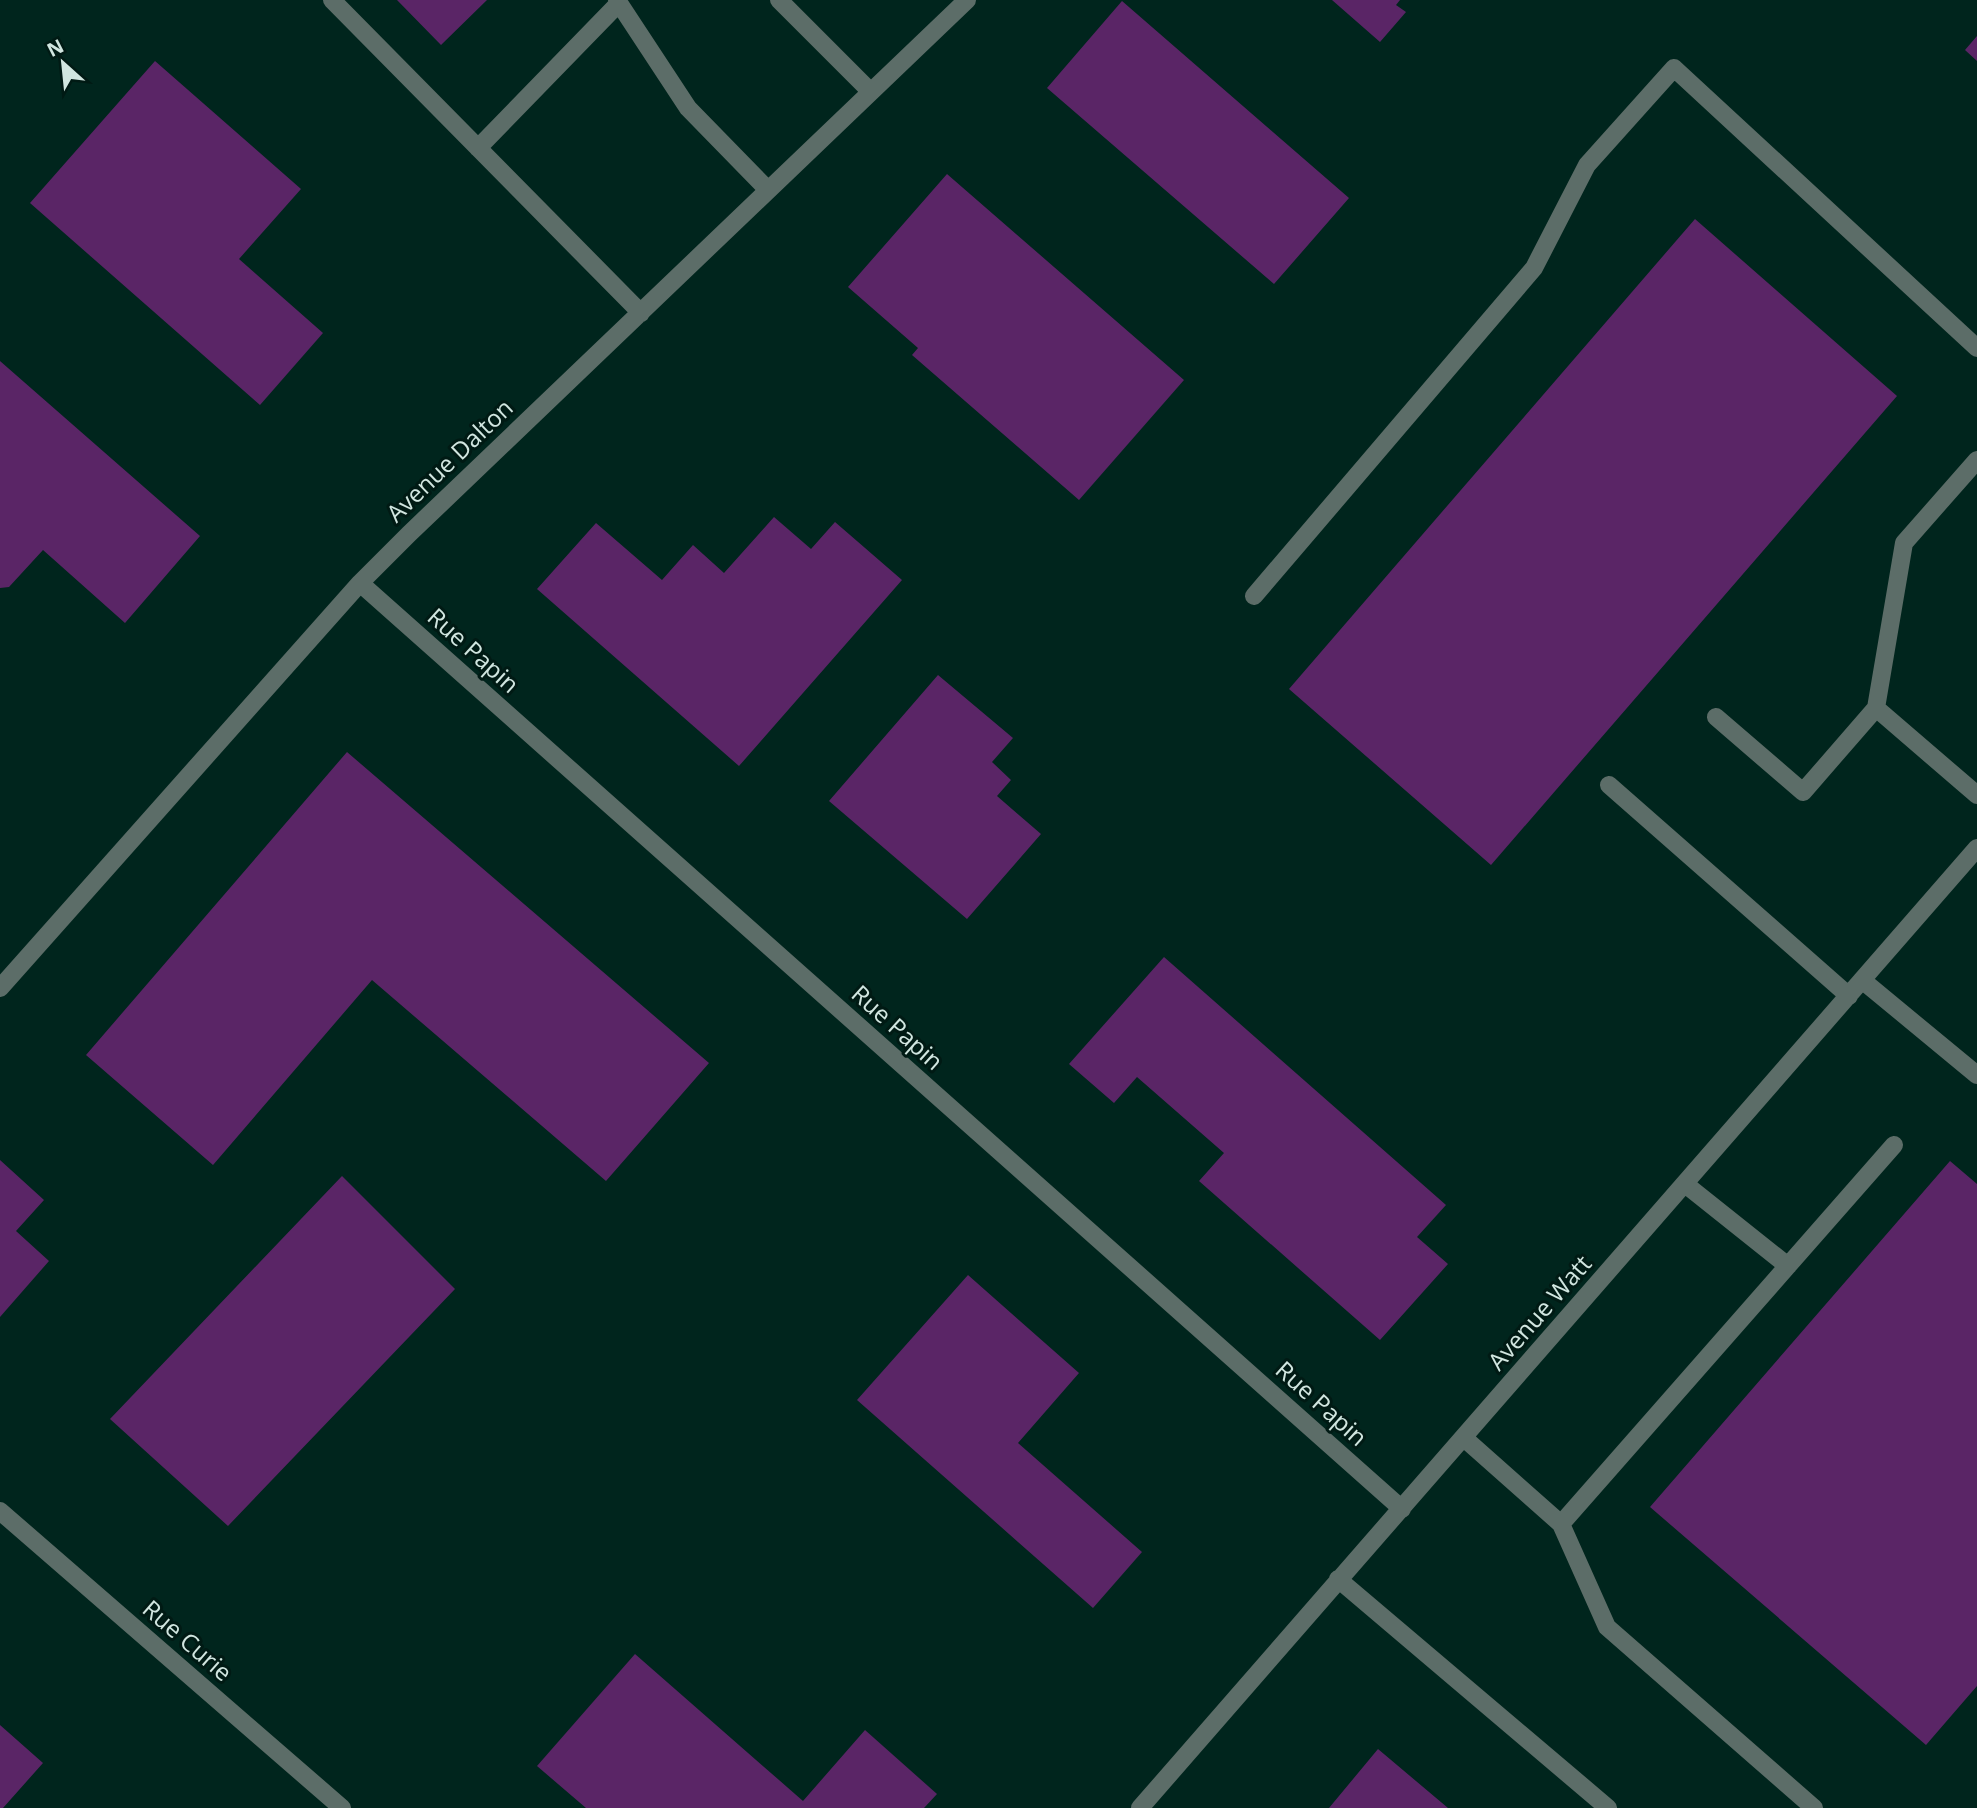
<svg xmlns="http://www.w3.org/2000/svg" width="1977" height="1808" viewBox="0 0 1977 1808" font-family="'Open Sans',sans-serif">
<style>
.building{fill:#5a2566}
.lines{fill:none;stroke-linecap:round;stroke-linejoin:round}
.minor{stroke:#5c6d68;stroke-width:18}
.labels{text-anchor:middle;stroke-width:6;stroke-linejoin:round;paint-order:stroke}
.street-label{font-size:24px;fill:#d1e6e0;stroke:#001a14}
</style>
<rect width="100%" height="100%" fill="#00251d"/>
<!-- building -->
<path class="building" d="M397,0h90l-46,45z
M1332,0h68l-4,5 10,7 -26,30z
M1122,1l227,197 -75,86 -227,-196z
M1977,36v25l-12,-11z
M155,61l146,128 -62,70 84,74 -63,72 -230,-202z
M947,174l237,206 -105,120 -167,-145 6,-7 -70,-61z
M1695,219l202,177 -406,469 -202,-176z
M0,361l200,175 -75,87 -82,-73 -34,37 -9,1z
M774,517l37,32 24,-27 67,58 -163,186 -202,-177 59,-66 66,57 31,-35 31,28z
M938,675l75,63 -21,24 19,18 -14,16 44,38 -74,85 -138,-118z
M347,752l362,311 -103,118 -234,-201 -159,185 -127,-110z
M1164,957l282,248 -29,32 31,27 -68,76 -181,-159 25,-28 -87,-76 -23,26 -45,-39z
M0,1160l44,40 -28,31 33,30 -49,56z
M1950,1161l27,23v502l-51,59 -276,-238z
M342,1176l113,113 -227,237 -118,-107z
M968,1275l111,98 -61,70 124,109 -49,56 -236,-208z
M635,1654l168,147 62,-71 72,64 -13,14h-338l-49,-42z
M0,1725l43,38 -40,45h-3z
M1378,1749l70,59h-119z"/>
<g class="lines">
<!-- minor -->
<path class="minor" d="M332,0l309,313
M617,0l71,108 80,82
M779,0l92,92
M478,148l141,-145
M1977,460l-73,83 -28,165 101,87
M360,583l1042,926
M1254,596l280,-328 53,-103 87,-97 303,280
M1716,717l87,75 73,-84
M1609,785l240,211
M1862,980l115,95
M0,988l360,-405 49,-49 558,-534
M1685,1184l103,82
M1464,1438l97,86 46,103 207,181
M0,1511l342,297
M1561,1524l333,-379
M1338,1579l270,229
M1140,1808l837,-960"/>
</g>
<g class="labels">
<!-- street labels -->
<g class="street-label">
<text transform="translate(450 461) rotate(-44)" y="8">Avenue Dalton</text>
<text transform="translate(473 651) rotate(42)" y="8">Rue Papin</text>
<text transform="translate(897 1028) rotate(42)" y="8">Rue Papin</text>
<text transform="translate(1540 1313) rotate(-49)" y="8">Avenue Watt</text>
<text transform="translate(1321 1404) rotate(42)" y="8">Rue Papin</text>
<text transform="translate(187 1641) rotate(41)" y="8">Rue Curie</text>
</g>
</g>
<!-- north arrow -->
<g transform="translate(63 63) rotate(333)" stroke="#001a14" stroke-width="5" paint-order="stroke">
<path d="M0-5L12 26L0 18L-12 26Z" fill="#d1e6e0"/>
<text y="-10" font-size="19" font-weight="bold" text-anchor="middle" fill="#d1e6e0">N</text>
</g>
</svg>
